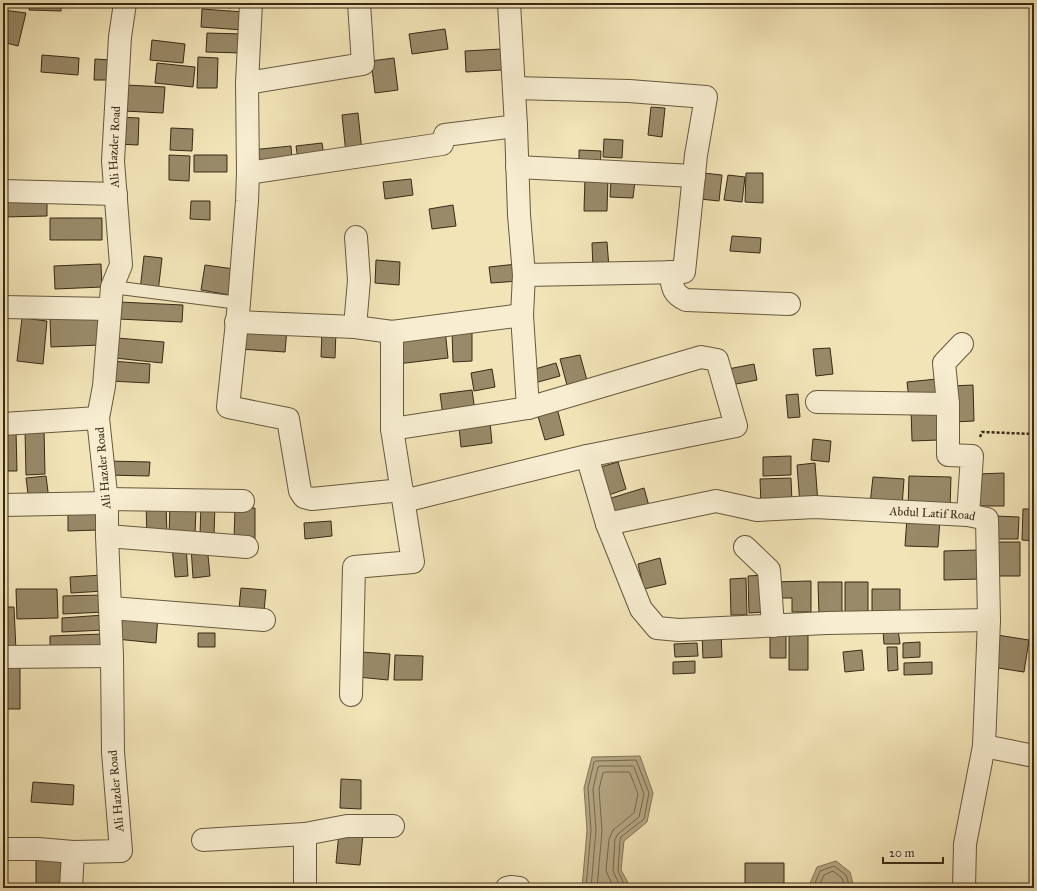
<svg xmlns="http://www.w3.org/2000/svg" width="1037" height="891" viewBox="0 0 1037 891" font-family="'IM FELL Great Primer',serif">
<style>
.water{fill:#b3a480;stroke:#827355}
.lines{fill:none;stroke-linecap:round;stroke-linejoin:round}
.shore{stroke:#76664a;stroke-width:1}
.building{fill:#998a69;stroke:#392915}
.lane-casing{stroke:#67583e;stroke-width:14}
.street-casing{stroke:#67583e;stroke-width:24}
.path{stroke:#392915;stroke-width:2.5;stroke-dasharray:3 2;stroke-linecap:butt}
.lane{stroke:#f7edd0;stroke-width:12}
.street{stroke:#f7edd0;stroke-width:22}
.labels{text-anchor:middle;stroke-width:3;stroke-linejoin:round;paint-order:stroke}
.street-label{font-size:12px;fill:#392915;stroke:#f7edd0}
</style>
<rect width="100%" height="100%" fill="#f2e4b7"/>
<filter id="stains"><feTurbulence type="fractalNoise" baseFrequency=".005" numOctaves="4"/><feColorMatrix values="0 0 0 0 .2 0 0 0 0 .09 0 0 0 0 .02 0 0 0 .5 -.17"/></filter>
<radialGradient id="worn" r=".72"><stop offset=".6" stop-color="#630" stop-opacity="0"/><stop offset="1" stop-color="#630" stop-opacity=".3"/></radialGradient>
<!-- water -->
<path class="water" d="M640,756l13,37 -6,29 -23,19 -3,29 10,18h-49l5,-58 -3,-42 8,-31z
M836,861l14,11 4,16h-46l9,-21z"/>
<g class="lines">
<!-- shore -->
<path class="shore" d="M586,888l5,-58 -3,-42 6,-26 2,-1 40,-1 1,2 12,31 -5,26 -23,18 -1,3 -2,31 8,17
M591,888l5,-58 -3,-41 5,-22 2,-1h32l2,1 10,27 -5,23 -21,17 -3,5 -2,32 8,17
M597,888l5,-57 -3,-42 4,-16 2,-1h23l2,1 8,21 -4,19 -21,17 -4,9 -3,32 8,17
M813,888l7,-17 14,-5 12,9 4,13
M818,888l6,-13 9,-4 9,7 3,10"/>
</g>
<!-- building -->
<path class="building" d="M30,3h31v8l-32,-1z
M200,3h32l-1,5 -31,-4z
M202,9l42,3 -1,18 -42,-3z
M3,10l23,3 -8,33 -15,-4z
M445,29l3,20 -36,5 -3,-20z
M207,33l36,1v19l-37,-1z
M152,40l33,4 -2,19 -33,-3z
M501,49l1,21 -36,2 -1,-21z
M42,55l37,3 -1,17 -37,-3z
M198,57l20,1 -1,30h-20z
M394,58l4,32 -23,3 -4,-32z
M95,59l16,1 -1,20h-16z
M157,63l38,4 -2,20 -38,-4z
M126,85l39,2 -2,26 -39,-2z
M651,107l14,1 -3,29 -14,-2z
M358,113l4,39 -16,2 -4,-39z
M117,117l22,1 -1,27 -22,-1z
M171,128l22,1 -1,22 -22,-1z
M604,139l19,1 -1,18 -19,-1z
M322,143l2,13 -26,4 -2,-14z
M291,146l1,14 -40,4 -1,-14z
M579,150l22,1 -1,18h-21z
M169,155l21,1 -1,25 -20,-1z
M194,155h33v17h-33z
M703,173l19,2 -3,26 -19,-2z
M746,173h17v30l-18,-1z
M728,175l17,2 -3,25 -18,-2z
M585,177l23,1 -1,33h-23z
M411,179l2,16 -28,4 -2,-17z
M611,179l24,2 -2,17 -23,-1z
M47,200v16l-44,1v-16z
M191,201h19v19l-20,-1z
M453,205l3,21 -24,3 -3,-20z
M50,218h52v22h-52z
M732,236l29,2 -1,15 -30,-2z
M607,242l2,26 -16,1 -1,-26z
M144,256l18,2 -4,34 -18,-2z
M376,260l24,2 -1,23 -24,-2z
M101,264l1,23 -47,2 -1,-23z
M517,264l2,17 -28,2 -2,-16z
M205,265l29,4 -4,26 -29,-5z
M119,302l64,3 -1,17 -64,-3z
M22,318l25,3 -4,43 -26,-3z
M100,318v27l-49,2 -1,-28z
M242,325l45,3 -2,24 -45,-3z
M445,329l3,29 -51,6 -3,-29z
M472,329v32l-19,1 -1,-32z
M322,330h14l-1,28 -14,-1z
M117,338l47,4 -2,21 -47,-5z
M830,348l3,26 -17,2 -3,-27z
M580,355l8,29 -20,5 -8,-30z
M111,361l39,3 -1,19 -39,-2z
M556,363l4,13 -29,8 -3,-13z
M754,364l3,16 -31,6 -3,-16z
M492,369l3,18 -21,4 -3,-18z
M937,379l1,18 -29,3 -2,-18z
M973,385l1,36 -21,1 -1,-36z
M472,390l3,21 -32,5 -3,-22z
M798,394l2,23 -12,1 -2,-23z
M557,408l7,27 -19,5 -8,-27z
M937,408l2,32 -27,1 -1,-32z
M490,423l2,20 -31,4 -2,-20z
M44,429l1,45 -19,1 -1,-45z
M3,431h13l1,40h-14z
M813,439l18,2 -2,21 -18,-2z
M791,456v19l-28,1v-19z
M107,461l43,1 -1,14 -43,-1z
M618,462l8,27 -20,7 -9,-28z
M815,463l3,40 -18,2 -3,-40z
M1004,473v33h-26l-1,-32z
M46,476l3,24 -20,2 -3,-24z
M909,476l42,1 -1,32h-42z
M873,477l31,2 -2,28 -32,-3z
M791,478l1,25 -31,2 -1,-26z
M644,488l5,18 -36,11 -5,-18z
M146,504h20l1,32h-20z
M201,505h14l-1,30h-14z
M170,506h26l-1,30h-26z
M235,508h20v33h-21z
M1023,509h11v32l-12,-1z
M98,512v18l-30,1v-18z
M996,516l23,1 -1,22h-22z
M907,517l33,2 -2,28 -33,-1z
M331,521l1,15 -27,3 -1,-16z
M994,542h26v34h-26z
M207,545l3,31 -17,2 -2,-31z
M186,546l2,30 -13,1 -3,-30z
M978,550l1,29 -35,1v-29z
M660,558l6,26 -22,5 -6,-25z
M103,575l1,16 -33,2 -1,-16z
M764,575l1,37 -16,1 -1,-37z
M746,578l1,37h-16l-1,-36z
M811,581v31h-19v-14h-18l-1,-16z
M818,582h24v33l-23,1z
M845,582h23v32h-23z
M241,588l25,2 -2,21 -25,-2z
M16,589h41l1,29 -41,1z
M872,589h28v26h-28z
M104,595v17l-41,2v-18z
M3,607h11l2,44h-13z
M118,611l40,3 -2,29 -40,-4z
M104,615l1,15 -43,2v-14z
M789,628h19v42h-19z
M770,629h16v29h-16z
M898,629l2,15h-16l-1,-14z
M721,632l1,25 -19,1 -1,-25z
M198,633h17v14h-17z
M103,634v16l-53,1v-15z
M997,635l32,5 -5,32 -32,-5z
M920,642v15l-17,1v-15z
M697,643l1,13 -23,1 -1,-13z
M887,647h10l1,23 -10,1z
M862,650l2,20 -19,2 -2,-20z
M361,652l29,2 -2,26 -30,-3z
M395,655l28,1 -1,24h-28z
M695,661v12l-22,1v-12z
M932,662v12l-28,1v-12z
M3,666h17v43h-17z
M341,779l20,1v29l-21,-1z
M33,782l41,3 -1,20 -42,-3z
M339,832l24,2 -3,31 -24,-2z
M36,855h25v32h-25z
M745,863h39v25h-39z"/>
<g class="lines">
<defs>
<path id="lane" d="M112,287l127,16"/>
<g id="street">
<path d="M251,3l-4,80 1,90 -1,28 -8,102 -11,104 60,12 12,72 4,6 8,2 90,-9"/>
<path d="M509,3l7,123 3,89 5,60 -2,40"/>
<path d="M247,83l116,-19 -4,-61"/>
<path d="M514,88l115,3 77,6 -10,58 -12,117 -160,3"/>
<path d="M517,167l177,9"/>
<path d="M248,173l194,-29 3,-9 71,-9"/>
<path d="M3,191l113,3"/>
<path d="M670,272c3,14 1,21 16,28l103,4"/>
<path d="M3,307l107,2"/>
<path d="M236,322l119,5 37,5 130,-17 6,93"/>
<path d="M355,327l4,-47 -3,-43"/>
<path d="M962,344l-18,19 4,41v51l24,1 -4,59"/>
<path d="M817,402l131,2"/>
<path d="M3,424l95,-6"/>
<path d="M392,429l136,-21 173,-51 16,3 19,66 -149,30 -183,45"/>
<path d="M587,456l20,68 34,85 16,19 22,2 148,-7 162,-3"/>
<path d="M106,499l137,2"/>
<path d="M3,505l104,-2"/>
<path id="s1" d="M607,524l109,-23 41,9 58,-3 153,8 19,4 2,101 -5,126 -19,98 -1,44"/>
<path d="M107,536l140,11"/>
<path d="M745,547l24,23 4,56"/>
<path d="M111,608l153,12"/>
<path d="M3,657l109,-1"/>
<path d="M351,695l3,-128 59,-5 -21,-133v-97"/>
<path d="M984,746l50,10"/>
<path d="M203,840l102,-6 42,-8h46"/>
<path d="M3,849h35l35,3"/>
<path id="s2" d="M71,888l2,-36 48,-1 -8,-99 -1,-96 -5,-120v-33l-9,-85 6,-32 8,-99 9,-22 -8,-104 7,-124 5,-34"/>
<path d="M305,888v-54"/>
<path d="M507,888l4,-1 8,1"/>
</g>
</defs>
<!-- lane casing -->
<use href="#lane" class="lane-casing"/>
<!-- street casing -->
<use href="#street" class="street-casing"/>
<!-- path -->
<path class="path" d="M980,437l2,-5 52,2"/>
<!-- lane -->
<use href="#lane" class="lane"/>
<!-- street -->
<use href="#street" class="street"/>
</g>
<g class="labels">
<!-- street labels -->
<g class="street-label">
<text dy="4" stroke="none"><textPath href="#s2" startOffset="792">Ali Hazder Road</textPath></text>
<text transform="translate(103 468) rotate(-95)" y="4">Ali Hazder Road</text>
<text dy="4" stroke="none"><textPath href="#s1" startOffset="329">Abdul Latif Road</textPath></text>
<text transform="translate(116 791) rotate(-95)" y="4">Ali Hazder Road</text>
</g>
</g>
<!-- margin -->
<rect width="1037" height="891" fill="none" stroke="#f2e4b7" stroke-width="16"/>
<rect x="4" y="4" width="1029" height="883" fill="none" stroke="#392915" stroke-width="2"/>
<rect x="8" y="8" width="1021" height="875" fill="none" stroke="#392915"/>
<!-- scale -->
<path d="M883 857v6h60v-6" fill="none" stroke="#392915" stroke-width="2"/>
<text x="889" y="857" font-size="12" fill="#392915" stroke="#f7edd0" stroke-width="3" paint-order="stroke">20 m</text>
<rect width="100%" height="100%" filter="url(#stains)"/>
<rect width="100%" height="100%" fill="url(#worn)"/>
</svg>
